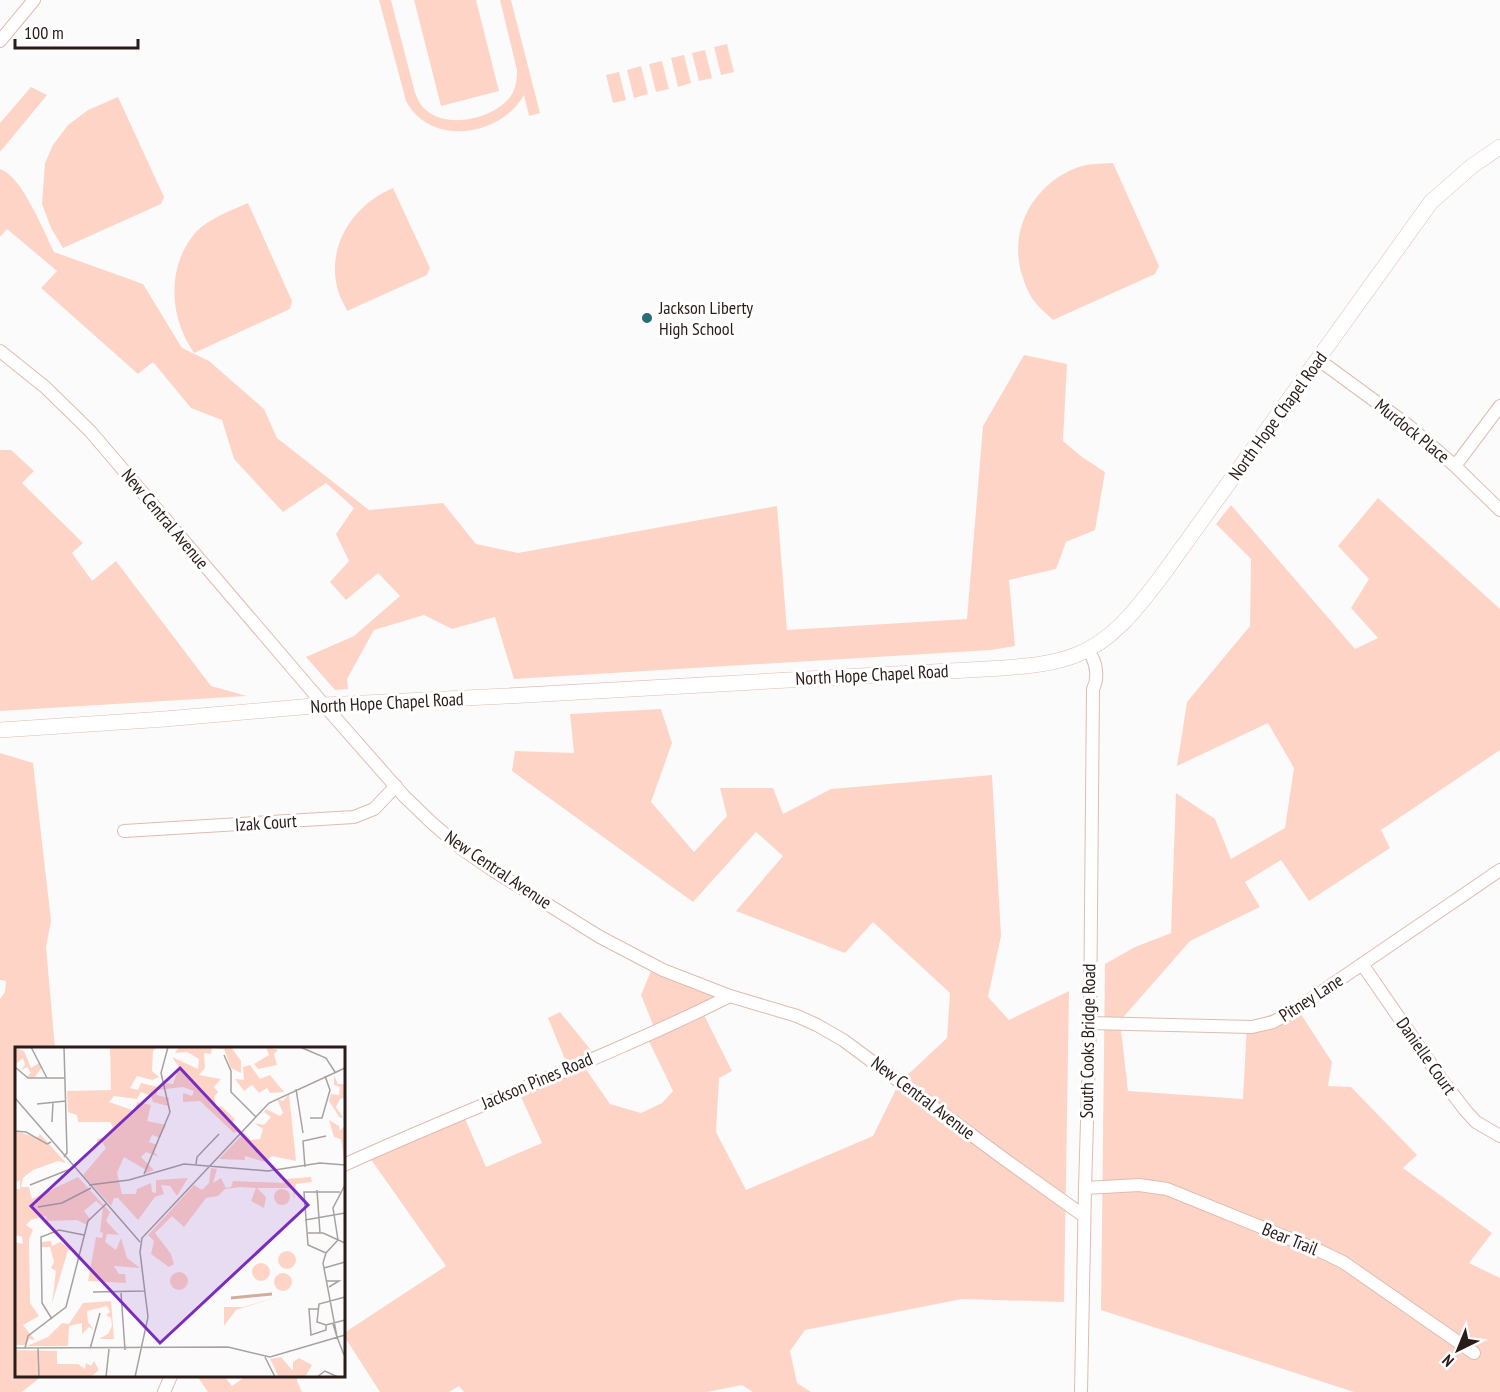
<svg xmlns="http://www.w3.org/2000/svg" width="1500" height="1392" viewBox="0 0 1500 1392" font-family="'PT Sans Narrow',sans-serif">
<style>
.green{fill:#fed4c7}
.lines{fill:none;stroke-linecap:round;stroke-linejoin:round}
.minor-casing{stroke:#e0bbb0;stroke-width:14}
.major-casing{stroke:#e0bbb0;stroke-width:16}
.minor{stroke:#fff;stroke-width:12}
.major{stroke:#fff;stroke-width:15}
.poi-dot{fill:#276c7b;stroke:#fff;stroke-width:2}
.labels{text-anchor:middle;stroke-width:6;stroke-linejoin:round;paint-order:stroke}
.poi-label{font-size:18px;fill:#2a1c18;stroke:#fff;text-anchor:start}
.street-label{font-size:18px;fill:#2a1c18;stroke:#fff}
.inset-river{fill:none;stroke:#d5ab9e;stroke-width:3}
.inset-road{fill:none;stroke:#a7a2a0;stroke-width:1.5}
.view{fill:#7b2cbf;fill-opacity:0.15;stroke:#7b2cbf;stroke-width:3}
.inset-edge{fill:none;stroke:#2a1c18;stroke-width:3}
</style>
<rect width="100%" height="100%" fill="#fbfbfb"/>
<!-- green -->
<path class="green" d="M379,0h12l24,93c3,6 5,12 10,16 21,21 68,10 85,-12 6,-8 7,-17 7,-27l-17,-70h11l29,113 -11,3 -5,-21c-23,42 -94,52 -118,6z
M414,0h62l23,91 -58,15z
M727,44l7,28 -13,3 -7,-28z
M705,50l7,28 -13,3 -7,-28z
M684,55l7,28 -13,4 -7,-29z
M662,61l7,28 -13,3 -7,-28z
M641,66l7,28 -14,4 -7,-28z
M619,72l7,28 -13,3 -7,-28z
M31,87l16,8 -47,57v-29z
M118,97l46,100 -3,7 -98,44 -12,-20 -9,-24 3,-41 8,-18 15,-20 20,-15z
M1113,163l46,103 -4,8 -102,46c-6,-6 -14,-12 -19,-19 -6,-8 -9,-17 -12,-26 -14,-45 11,-90 54,-107 12,-5 25,-4 37,-5z
M0,169c22,7 44,63 54,83l89,32 39,64 27,13 55,48 13,29 92,72 74,-7 33,41 42,9 259,-47 10,124 180,-11 16,-193 41,-71 43,9 -4,77 19,16 23,15 -10,58 -29,12 -10,27 -47,11 6,66 -24,4 -477,29 -19,-62 -43,12 -28,-14 -50,15 -27,49 1,10 -13,1 -29,-33 48,-21 46,-40 -22,-23 -32,27 -16,-18 19,-21 -13,-27 18,-26 -28,-25 -43,29 -49,-53 -12,-39 -31,-12 -38,-46 -15,12 -97,-86 16,-17 -50,-42 -7,8z
M393,188l37,80 -3,7 -80,36c-2,-6 -6,-11 -8,-17 -15,-45 13,-89 54,-106z
M248,203l44,98 -2,8 -96,44c-5,-8 -10,-16 -13,-25 -12,-32 -8,-70 15,-96 12,-13 36,-22 52,-29z
M0,450h11l23,21 -12,12 61,60 -11,10 20,28 24,-20 95,125 36,10 -247,15z
M1378,498l122,111v141l-119,80 9,18 -81,53 -28,-41 -36,22 15,25 -70,34 -70,80 8,70 115,8 4,-75 48,-19 37,57 -4,24 23,1 66,68 -14,13 89,65 -23,30 31,15v114h-146l-253,-82 4,-346 30,-17 36,-14 5,-140 39,26 16,40 54,-31 9,-60 -26,-45 -91,43 10,-64 63,-76 1,-67 -35,-35 15,-19 124,144 23,-11 -27,-30 18,-29 -31,-33z
M661,709l11,34 -21,59 43,50 33,-36 -7,-28h53l10,26 48,-25 161,-14 9,161 -13,61 21,23 60,-29 -5,311 -102,-3 -157,31 -15,21 7,32 14,9h-58l-11,-7 -35,7h-243l-5,-6 -10,6h-69l-36,-56v-3l102,-67 -81,-115 95,-44 26,60 56,-24 -26,-57 51,-22 -19,-46 12,-6 34,42 -13,8 29,42 31,9 21,-10 11,-12 -29,-60 10,-4 -13,-32 12,-29 74,27 -28,12 33,66 -13,7 -3,54 30,58 127,-54 26,-53 48,-45 3,-45 -77,-71 -28,31 -109,-42 47,-55 -27,-24 -63,70 -181,-131 3,-20 59,2 -4,-39z
M0,753l33,10 18,158 -5,26 9,101h-39v328h26l-20,16h-22v-393l5,-7 1,-11 -6,-1z
M197,1376h27l8,10 14,-10h51v5l5,11h-94z"/>
<g class="lines">
<defs>
<path id="minor" d="M0,41l34,-41
M0,351l45,36 45,44 234,274 80,91 28,27 30,26 32,22 106,66 63,33 67,26 67,20 20,9 26,15 164,121 77,55
M1319,360l90,66 46,40 45,44
M1455,466l45,-60
M124,831l230,-14 20,-8 22,-23
M1362,964l80,116 23,30 11,12 24,14
M1090,1023l162,4 21,-5 19,-10 208,-142
M344,1165c127,-58 260,-106 386,-169
M1085,1188l54,-3 28,4 153,62 23,11 131,91
M164,1392l7,-16
M1081,1392l4,-204 5,-165 3,-334c5,-9 4,-23 -1,-32"/>
<path id="major" d="M0,730l165,-11 159,-14 182,-9 497,-28c25,-2 50,-4 73,-13 37,-14 62,-48 85,-78l270,-375 41,-36 28,-19"/>
</defs>
<!-- minor casing -->
<use href="#minor" class="minor-casing"/>
<!-- major casing -->
<use href="#major" class="major-casing"/>
<!-- minor -->
<use href="#minor" class="minor"/>
<!-- major -->
<use href="#major" class="major"/>
</g>
<!-- markers -->
<circle class="poi-dot" cx="647" cy="318" r="6"/>
<g class="labels">
<!-- poi labels -->
<g class="poi-label">
<text x="659" y="314">Jackson Liberty<tspan x="659" dy="21">High School</tspan></text>
</g>
<!-- street labels -->
<g class="street-label">
<text transform="translate(1278 416) rotate(-54)" y="6">North Hope Chapel Road</text>
<text transform="translate(1412 431) rotate(39)" y="6">Murdock Place</text>
<text transform="translate(165 519) rotate(50)" y="6">New Central Avenue</text>
<text transform="translate(872 675) rotate(-3)" y="6">North Hope Chapel Road</text>
<text transform="translate(387 703) rotate(-3)" y="6">North Hope Chapel Road</text>
<text transform="translate(266 823) rotate(-4)" y="6">Izak Court</text>
<text transform="translate(498 870) rotate(34)" y="6">New Central Avenue</text>
<text transform="translate(1311 998) rotate(-33)" y="6">Pitney Lane</text>
<text transform="translate(1088 1041) rotate(-89)" y="6">South Cooks Bridge Road</text>
<text transform="translate(1426 1056) rotate(55)" y="6">Danielle Court</text>
<text transform="translate(537 1081) rotate(-23)" y="6">Jackson Pines Road</text>
<text transform="translate(923 1098) rotate(37)" y="6">New Central Avenue</text>
<text transform="translate(1290 1239) rotate(22)" y="6">Bear Trail</text>
</g>
</g>
<!-- overview -->
<g transform="translate(15 1047)">
<rect width="330" height="330" fill="#fbfbfb"/>
<path d="M95,0h47l-4,4 -1,20 7,6 -7,3 -15,-4 -7,12 8,2 3,-7 21,5 2,-5 9,1 6,-17 -7,-10 26,12 1,-10 -12,-7 -12,1 4,-6h52l10,14v12l-10,-5 -7,-19 -12,-1 -1,6 -7,-1 1,15 -6,7 22,4 -7,8 4,5 -4,5 2,11 5,-2 14,13 -3,4 8,7 -6,3 -34,-32 -17,1v-9l9,3 2,-5 -11,-4 -26,3v5l12,3 -1,8 -15,-4 -2,-6 -10,-4 -4,7 -23,-3 -5,6 26,9 2,-9 14,3 -4,16 19,4 -6,13 -8,-3 -3,7 8,3 -3,7 5,5 -13,-5 -5,5 13,13 -10,4 2,-4 -22,-13 -7,16 5,21h14l1,-5 14,-6 1,9 4,1v-13l32,-2 -11,18 -7,-10 -9,-1 3,9 -9,3 -17,23 -20,-22h-4l-3,8 -28,-31 23,-27 -4,-6 -5,1v-4l10,-2 6,-10 -3,-5h-32l-1,-7 -9,-3 -1,-21 44,-1zM251,0l12,3 -4,4 3,11 -19,4 -4,-5 15,-9zM0,1l9,3 7,17 8,-5 3,4 -7,10h-8l4,-4 -4,-6 -6,3 4,-5 -2,-7 -7,6zM235,18l10,14 10,-4 14,17 -14,1 -3,-5 -8,5 -7,-8 -8,6 -9,-12 9,1 -1,-13zM319,28l4,9h7v14l-5,1 -4,8 7,10 -3,1 -11,-17 2,-7 8,1 1,-8 -6,-2zM274,47l7,67 -24,-5 -7,6 -20,-6v4l-26,-1 25,-26 7,7 9,-1 3,-10 -9,-6 10,2 7,-8 -7,-5 2,-3 14,7 3,-3 -6,-14 6,2zM314,73l10,6v5l6,-5 -1,32 -3,-19 -7,-2zM1,84l21,7 3,-4 26,29 -8,-2 -25,9 -10,8 -2,9h8l3,12 46,-22 32,35 -4,9 13,14 -12,-1 -2,8 11,8 5,-12 6,20 13,10 -26,-2 5,8h6l1,9 -38,-2 8,-44 6,1 1,-5 -3,-1 3,-25 -7,-6 -12,10 6,8 -3,6 -10,-5 -30,1 -1,-5 -15,4 -5,5 7,5 -4,9 1,64 9,13 -16,9 12,15 -6,-1 -3,6h-11v-103l8,2 -1,-7 -7,-2v-46h5v-9l-5,3zM196,121l6,1 -4,14 8,-5 5,10 5,-1 2,-6 52,2 1,-4 25,-2 1,5 -16,2 -2,16 -1,-12h-36l9,9 -2,11 -13,-7 5,-13 -16,-1 -15,2 -7,7 -12,2 -22,29 -12,-11 -17,17 16,21 3,10 -5,3 -18,-13 3,-13 -6,-6 46,-50 8,5 7,-7zM259 150a8 8 0 1 1 16 0a8 8 0 1 1-16 0ZM36,194l1,5 8,-4 13,8h-5l-16,54 4,-33 -5,-3 3,-6 -4,-15h-9v-5zM263 213a9 9 0 1 1 18 0a9 9 0 1 1-18 0ZM237 225a9 9 0 1 1 18 0a9 9 0 1 1-18 0ZM155 234a9 9 0 1 1 18 0a9 9 0 1 1-18 0ZM259 235a9 9 0 1 1 18 0a9 9 0 1 1-18 0ZM272,247l-51,16 -12,16v-19h19zM96,254l3,38h-15l9,-5 4,-8 -1,-8 -5,-3 4,-3 -3,-6 -20,5 1,11 6,8 -5,-3 -7,7v-11l-13,3 -1,20h-41l21,-9 14,-14 7,1 14,-21zM0,303l42,1v13h21l7,5 1,-6 5,3 3,-5 5,9 -7,6 -76,1zM266,310l12,14v-9l6,-4 13,7 -7,12h-26l-9,-18z" fill="#fed4c7"/>
<path class="inset-river" d="M216,251l41,-4"/>
<path class="inset-road" d="M16,0l16,31M285,0l26,11 9,14M209,8l7,16v21l25,25M0,20l13,11h37M281,42l7,44M0,51l125,144M22,57l29,-3M295,71h12l8,-28 -5,-14M37,75l1,-20M0,84l11,1 21,12 4,-2M49,110l3,-4 -3,-106M181,117l1,-7 22,-23M290,120l-2,-26 23,-5M129,127l26,-62 -9,-39 7,-26M15,138l43,-17M74,138l40,-5 55,-16 84,7 52,-8 25,2M302,143l3,43M23,160l24,-4 29,-15M290,173l40,-7M293,186h15l22,10M311,206l-18,-8 -4,-53h36M309,221l21,-6M312,234h12l-10,6M78,245l51,-1M106,246l4,57M330,250l-26,7 -2,18 9,3 19,-5M303,262h-9l2,26 15,-5v-5M37,272l-10,-16 -1,-66 18,-7 25,5M318,277l4,13 -14,-74 3,-10 12,-13 -5,-32 12,-23M322,290l7,18M0,301l213,-1 42,10 75,-22M10,301l3,-12 38,-29 22,-86 18,-17M23,301l1,29M75,302l10,-36M250,310l10,20M91,330l3,-28M120,330l13,-60 -8,-65 2,-14 127,-135 76,-35M302,330l8,-6 13,6"/>
<path class="view" d="M165,21l128,137 -148,138 -129,-137z"/>
<rect width="330" height="330" class="inset-edge"/>
</g>
<!-- north arrow -->
<g transform="translate(1458 1350) rotate(223)" stroke="#ffffff" stroke-width="4.5" paint-order="stroke">
<path d="M0-4.5L10 22L0 15L-10 22Z" fill="#2a1c18"/>
<text y="-9" font-size="16" font-weight="bold" text-anchor="middle" fill="#2a1c18">N</text>
</g>
<!-- scale -->
<path d="M15 39v9h123v-9" fill="none" stroke="#2a1c18" stroke-width="3"/>
<text x="24" y="39" font-size="18" fill="#2a1c18" stroke="#ffffff" stroke-width="4.5" paint-order="stroke">100 m</text>
</svg>
